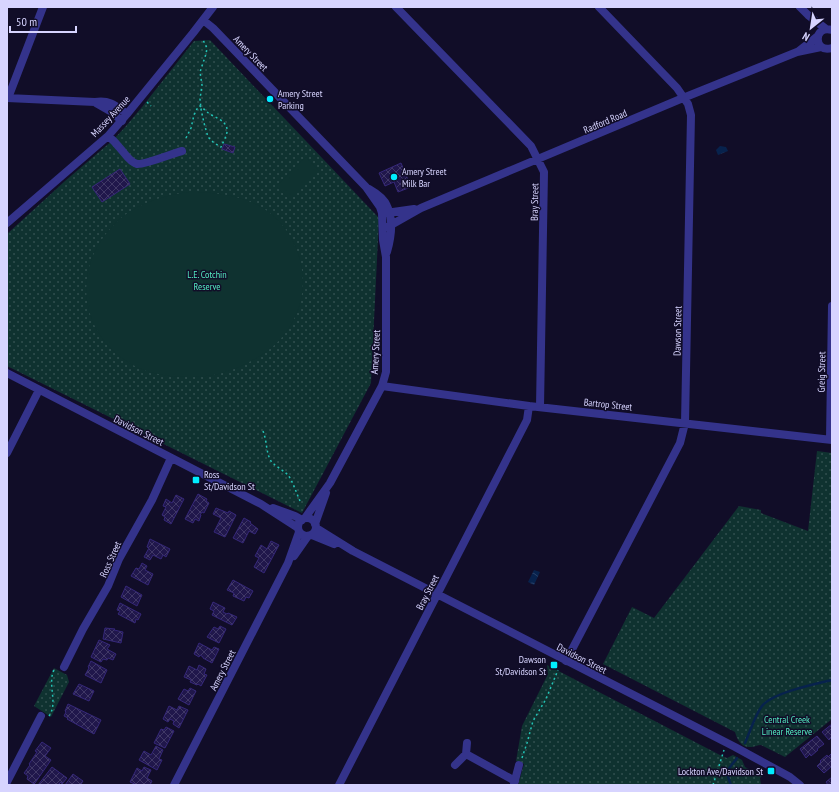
<svg xmlns="http://www.w3.org/2000/svg" width="839" height="792" viewBox="0 0 839 792" font-family="'PT Sans Narrow',sans-serif">
<style>
.green{fill:url(#green-dots)}
.pitch{fill:#0f3230}
.water{fill:url(#water-waves)}
.lines{fill:none;stroke-linecap:round;stroke-linejoin:round}
.stream{stroke:#07224d;stroke-width:2.5}
.building{fill:url(#building-cross-hatch);stroke:#352779}
.path{stroke:#23c4b6;stroke-width:1.5;stroke-dasharray:2 3;stroke-linecap:butt}
.minor{stroke:#34338b;stroke-width:8}
.poi-dot{fill:#00ecff;stroke:#110d28;stroke-width:1.5}
.labels{text-anchor:middle;stroke-width:3;stroke-linejoin:round;paint-order:stroke}
.street-label{font-size:10px;fill:#d7d4ff;stroke:#110d28}
.poi-label{font-size:10px;fill:#d7d4ff;stroke:#110d28;text-anchor:start}
.park-label{font-size:10px;fill:#53ebc1;stroke:#110d28}
</style>
<defs>
<pattern id="green-dots" width="8" height="8" patternUnits="userSpaceOnUse"><rect width="8" height="8" fill="#0f3230"/><path d="M2 2h.1M6 6h.1" fill="none" stroke="#314f4f" stroke-width="1.8" stroke-linecap="round"/></pattern>
<pattern id="water-waves" width="16" height="10" patternUnits="userSpaceOnUse"><rect width="16" height="10" fill="#07224d"/><path d="M0 5q4-4 8 0t8 0" fill="none" stroke="#2a4168"/></pattern>
<pattern id="building-cross-hatch" width="8" height="8" patternUnits="userSpaceOnUse"><rect width="8" height="8" fill="#20174b"/><path d="M0 0l8 8M0 8l8-8" fill="none" stroke="#403866"/></pattern>
</defs>
<rect width="100%" height="100%" fill="#110d28"/>
<!-- green -->
<path class="green" d="M210,40l169,178 -8,165 -69,130 -295,-147v-132l58,-53 48,-41 13,-14 16,-19 52,-66z
M817,451l15,2v266l-47,38 -24,-12c-3,0 -7,2 -10,2 -10,1 -14,-8 -16,-15l-132,-68 29,-57 22,11 85,-112 22,4v3l47,18z
M547,665l173,90 7,3 6,-3 9,5 3,7 17,9 -2,2 1,7h-243l6,-21 -8,-3 6,-35 26,-52z
M54,668l13,7 2,7 -18,35 -17,-11z"/>
<!-- pitch -->
<path class="pitch" d="M306,157l13,14 -29,29 -14,-14z
M189,192c25,0 52,3 74,16 39,25 52,79 27,118 -10,17 -26,29 -43,37 -17,9 -36,14 -55,14 -23,1 -49,-4 -67,-17 -47,-31 -51,-94 -13,-133 19,-22 49,-31 77,-35z"/>
<!-- water -->
<path class="water" d="M720,146l6,1 2,4 -10,4 -2,-5z
M534,570l6,2 -6,13 -6,-3z"/>
<g class="lines">
<!-- stream -->
<path class="stream" d="M745,743c5,-11 10,-28 17,-37 10,-13 53,-22 70,-26
M731,785c-7,-17 -3,-14 6,-27"/>
</g>
<!-- building -->
<path class="building" d="M224,144l11,3 -2,6 -11,-4z
M401,163l10,24 -13,5 -4,-10 -9,4 -6,-13z
M120,169l10,15 -28,18 -10,-15z
M198,494l9,5 -1,2 3,2 -5,10 -2,-1 -2,3h1l-2,6 -4,-2 -2,4 -8,-4z
M176,495l8,4 -13,25 -7,-4 1,-3 -3,-2 4,-8 -3,-1 3,-7 6,4z
M216,508l12,5 1,-2 7,4 -11,22 -11,-5 7,-14 -8,-4z
M244,518l7,4 -1,1 8,6 -3,5 -6,-3 -6,12 -10,-5z
M150,539l20,10 -4,8 -3,-2 -2,4 -8,-4 -3,5 -6,-3 5,-9 -2,-1z
M271,541l8,4 -15,28 -10,-6 5,-9 -4,-2 6,-11 6,4z
M142,563l5,3 -2,4 8,4 -5,11 -17,-9 5,-8 3,1z
M233,580l20,11 -4,7 -3,-1 -2,4 -11,-5 1,-3 -7,-3z
M126,586l16,9 -5,11 -16,-9z
M213,602l12,6 -2,4 4,2 1,-1 9,4 -5,8 -20,-10 2,-4 -4,-2z
M120,603l21,11 -3,6 -2,-1 -1,4 -17,-9 2,-3 -3,-1z
M220,626l6,3 -7,14 -12,-6 7,-10 4,2z
M105,628l10,1 -1,1 9,2 -2,11 -18,-4z
M99,640l11,5 -3,4 9,5 -3,6 -5,-2 -1,2 -4,-1 -2,3 -10,-5z
M199,643l13,7 2,-3 5,2 -7,14 -9,-5v-1l-3,-2 -1,2 -5,-3z
M91,661l16,9 -6,13 -16,-8 4,-7 -1,-1z
M199,665l7,4 -2,5 3,1 -6,11 -3,-2 -1,1 -7,-3 1,-2 -7,-3 5,-11 8,4z
M79,684l15,7 -5,10 -16,-7z
M190,688l6,3 -7,14 -11,-6 6,-10 4,2z
M68,704l33,16 -7,14 -27,-15 1,-1 -4,-2 2,-4 -1,-1z
M169,706l8,4 2,-4 9,4 -9,18 -6,-4 1,-3 -4,-2 -2,3 -5,-3z
M832,724v13l-3,3 -7,-8z
M166,727l8,4 -9,17 -11,-5 7,-14 3,1z
M817,736l7,8 -7,5 1,1 -7,6 -1,-2 -4,4 -6,-9z
M42,742l9,6 -6,8 6,4 -16,23 -1,1 -7,-5 1,-3 -4,-3 6,-8 -1,-1 8,-12 -2,-1z
M156,746l7,4 -4,9 3,1 -5,10 -18,-10 5,-9 7,4z
M832,753v13l-8,7 -7,-7 4,-4 -1,-1 7,-6 1,2z
M52,767l15,11 -5,6 -1,-2 -3,3h-20z
M144,767l7,3 -4,8 5,3 -2,4h-13l-7,-3 7,-14 5,3z
M73,774l10,7 -2,3 2,1h-18z
M832,777v8h-4l-2,-3z"/>
<g class="lines">
<!-- path -->
<path class="path" d="M147,102l4,4
M186,138l5,-10 3,-13 4,-8 2,-1c3,2 5,4 7,6 6,5 19,8 20,17 1,5 -4,13 -6,18l-7,-4 -6,-6 -4,-14 -3,-14 -1,-10 2,-14 -2,-13 6,-18 1,-6 -4,-8
M263,431c4,10 3,22 8,30 5,6 12,9 17,14 5,7 8,17 12,26
M49,716c8,-11 1,-26 3,-39 0,-3 2,-6 2,-9
M522,758l5,-15 6,-22 13,-22 12,-29
M713,785l11,-35"/>
<!-- minor -->
<path class="minor" d="M396,7l135,139 13,26 -4,235
M800,7l8,8 18,14
M203,20l10,8 153,159 14,20 2,6 1,27 3,17v115l-4,14 -52,97 -25,35
M832,30c-19,-6 -19,24 0,18
M799,51l19,-15
M7,98l88,4c15,-2 20,3 32,12
M8,98l35,-91
M96,103l14,8 12,10
M108,136c4,3 8,7 11,11 5,5 10,15 18,17 7,1 37,-11 45,-13
M369,189c7,4 15,9 18,17 7,14 4,32 0,46
M386,213l28,-4
M7,223l101,-87 19,-22 66,-81 20,-26
M383,228l8,-3 30,-17 262,-110 114,-46 24,-5
M7,373l254,131 37,24
M382,386l147,20 303,34
M830,439l2,-133
M7,453l32,-63
M273,508l22,8 7,4
M298 527a9 9 0 1 1 18 0a9 9 0 1 1-18 0Z
M315,524l11,-31
M316,528l37,23 382,196 55,30 10,8
M312,535l22,9
M294,556l14,-20
M566,661l114,-218 5,-20 6,-308 -3,-11 -11,-16 -78,-81
M64,667l19,-38 25,-43 11,-27 33,-59 19,-42
M466,754l49,27
M455,765l11,-11 1,-11
M7,782l34,-66
M514,784l5,-19
M174,785l114,-222 11,-31
M339,785l188,-365 2,-14"/>
</g>
<!-- markers -->
<g class="poi-dot">
<circle cx="270" cy="99" r="4"/>
<circle cx="394" cy="177" r="4"/>
<rect x="192" y="476" width="8" height="8" rx="2"/>
<rect x="550" y="661" width="8" height="8" rx="2"/>
<rect x="767" y="767" width="8" height="8" rx="2"/>
</g>
<g class="labels">
<!-- street labels -->
<g class="street-label">
<text transform="translate(251 53) rotate(46)" y="4">Amery Street</text>
<text transform="translate(110 116) rotate(-47)" y="4">Massey Avenue</text>
<text transform="translate(605 121) rotate(-23)" y="4">Radford Road</text>
<text transform="translate(534 202) rotate(-89)" y="4">Bray Street</text>
<text transform="translate(677 331) rotate(-89)" y="4">Dawson Street</text>
<text transform="translate(375 352) rotate(-87)" y="4">Amery Street</text>
<text transform="translate(821 372) rotate(-89)" y="4">Greig Street</text>
<text transform="translate(608 404) rotate(6)" y="4">Bartrop Street</text>
<text transform="translate(139 430) rotate(27)" y="4">Davidson Street</text>
<text transform="translate(110 559) rotate(-66)" y="4">Ross Street</text>
<text transform="translate(427 592) rotate(-63)" y="4">Bray Street</text>
<text transform="translate(582 658) rotate(27)" y="4">Davidson Street</text>
<text transform="translate(222 670) rotate(-63)" y="4">Amery Street</text>
</g>
<!-- poi labels -->
<g class="poi-label">
<text x="278" y="97">Amery Street<tspan x="278" dy="12">Parking</tspan></text>
<text x="402" y="175">Amery Street<tspan x="402" dy="12">Milk Bar</tspan></text>
<text x="204" y="478">Ross<tspan x="204" dy="12">St/Davidson St</tspan></text>
<text x="546" y="663" text-anchor="end">Dawson<tspan x="546" dy="12">St/Davidson St</tspan></text>
<text x="763" y="775" text-anchor="end">Lockton Ave/Davidson St</text>
</g>
<!-- park labels -->
<g class="park-label">
<text x="207" y="278">L.E. Cotchin<tspan x="207" dy="12">Reserve</tspan></text>
<text x="787" y="723">Central Creek<tspan x="787" dy="12">Linear Reserve</tspan></text>
</g>
</g>
<!-- border -->
<rect width="839" height="792" fill="none" stroke="#d7d4ff" stroke-width="16"/>
<!-- north arrow -->
<g transform="translate(811 28) rotate(210)" stroke="#110d28" stroke-width="3" paint-order="stroke">
<path d="M0-3L7 15L0 10L-7 15Z" fill="#d7d4ff"/>
<text y="-6" font-size="11" font-weight="bold" text-anchor="middle" fill="#d7d4ff">N</text>
</g>
<!-- scale -->
<path d="M10 26v6h66v-6" fill="none" stroke="#d7d4ff" stroke-width="2"/>
<text x="16" y="26" font-size="12" fill="#d7d4ff" stroke="#110d28" stroke-width="3" paint-order="stroke">50 m</text>
</svg>
